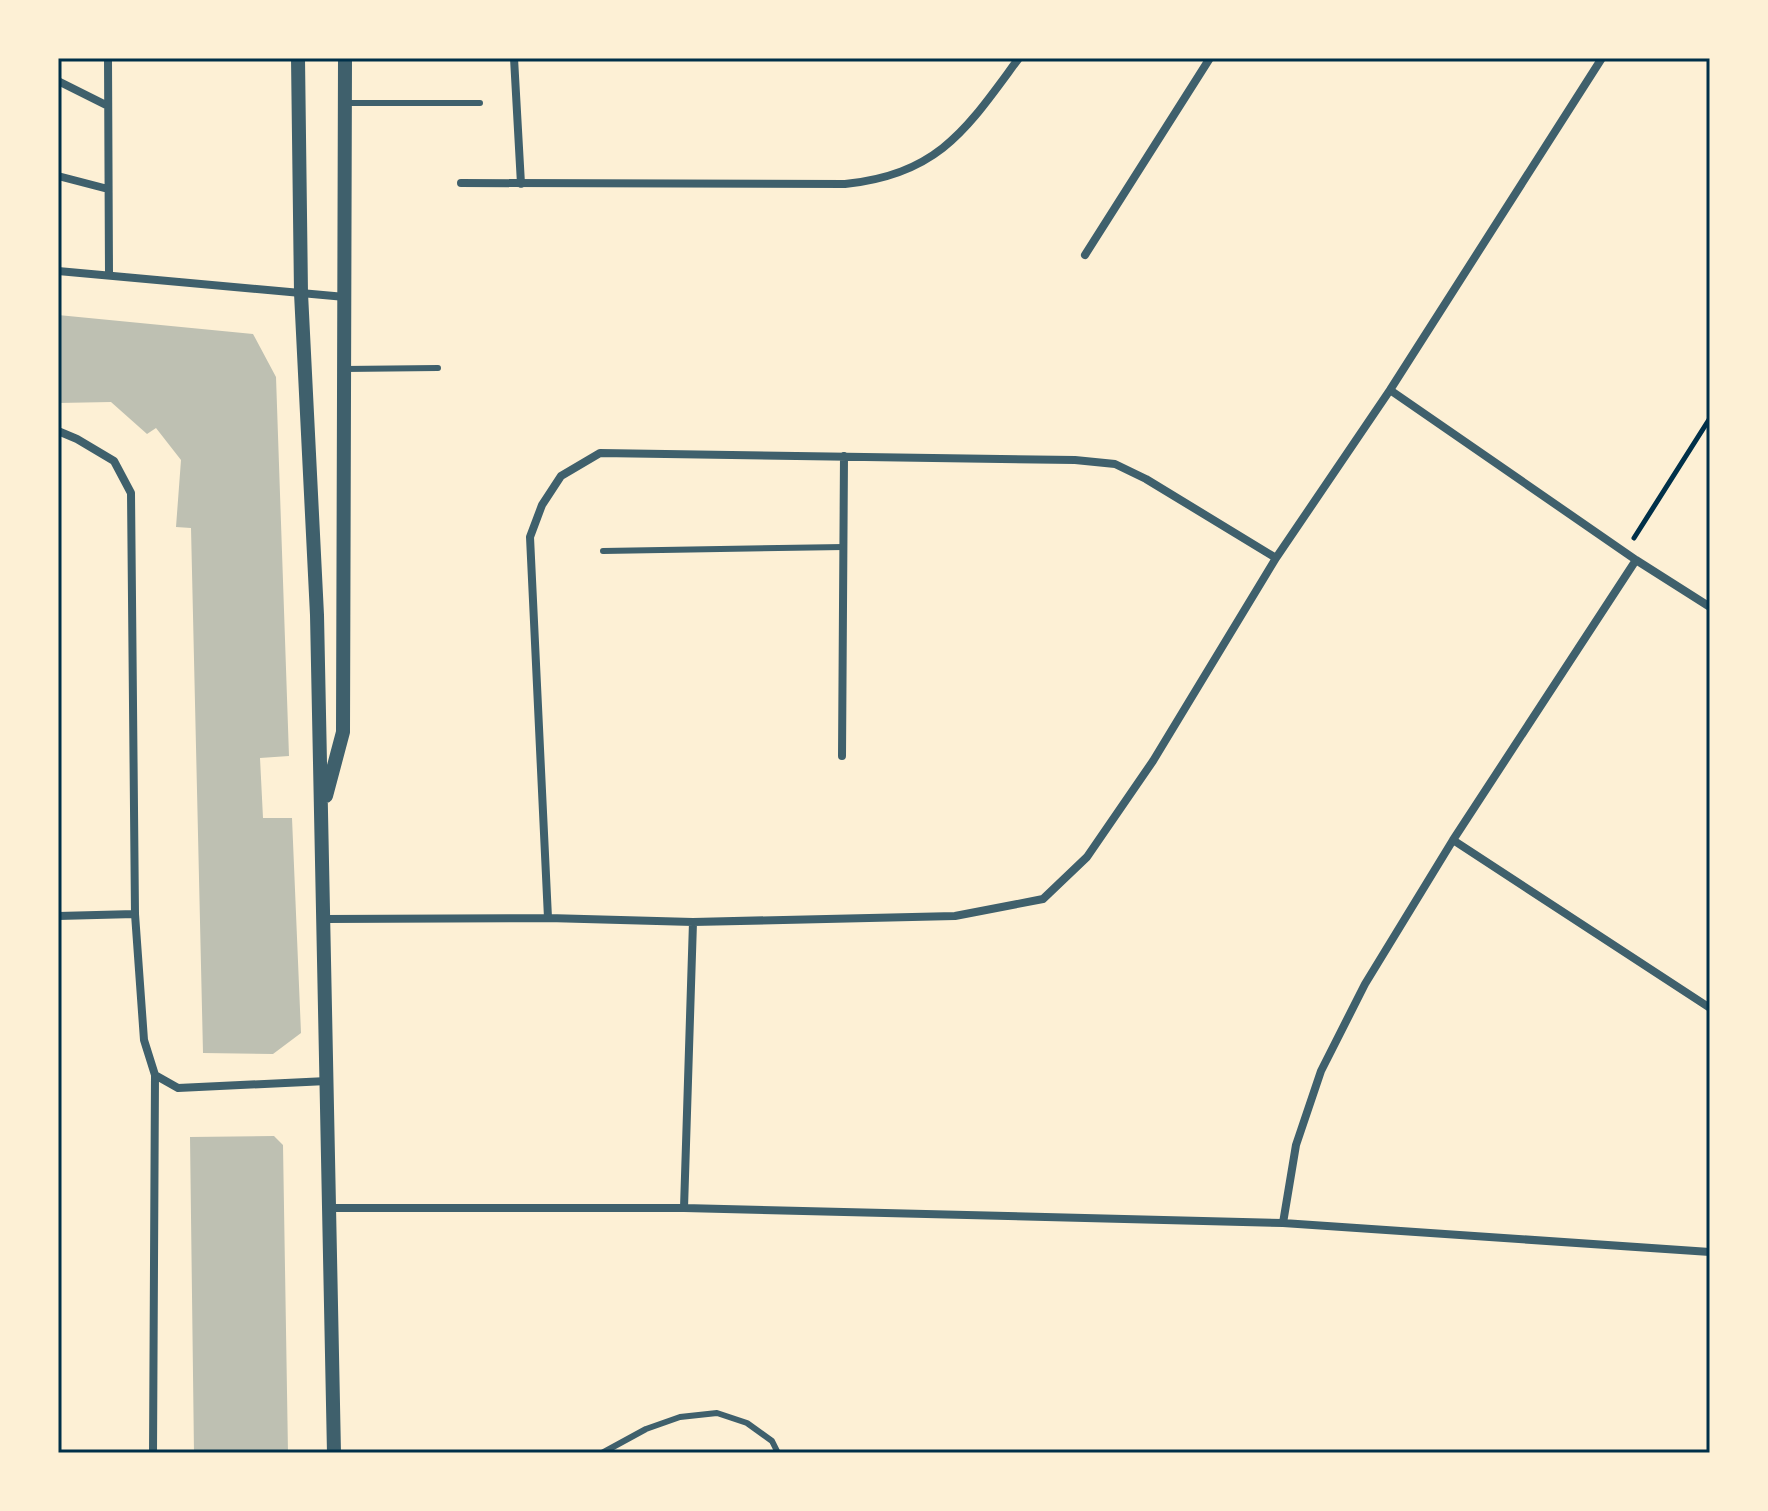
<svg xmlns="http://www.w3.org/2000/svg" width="1768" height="1511" viewBox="0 0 1768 1511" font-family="'DM Sans',sans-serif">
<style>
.building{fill:#bec0b2}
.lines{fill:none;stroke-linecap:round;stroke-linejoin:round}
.path{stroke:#003049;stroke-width:5}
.service{stroke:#3f606c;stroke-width:6}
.minor{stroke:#3f606c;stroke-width:8}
.tertiary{stroke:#3f606c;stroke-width:14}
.neatline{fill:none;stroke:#003049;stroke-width:3}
</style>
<rect width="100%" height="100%" fill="#fdf0d5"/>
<!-- building -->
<path class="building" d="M58,315l195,19 23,43 13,379 -29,2 3,60h29l9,215 -28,21 -70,-1 -12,-525 -15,-1 5,-67 -25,-32 -9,6 -36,-32 -53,1z
M274,1136l9,9 5,308h-94l-4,-316z"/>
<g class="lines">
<!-- path -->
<path class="path" d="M1634,538l76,-120"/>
<!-- service -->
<path class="service" d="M345,103h135
M344,369l94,-1
M603,551l241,-4
M602,1453l44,-24 34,-12 37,-4 30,10 25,18 6,12"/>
<!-- minor -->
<path class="minor" d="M108,58l1,217
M514,58l7,126
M58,81l50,25
M58,176l50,13
M461,183l384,1c95,-10 122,-56 174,-126
M1085,255l125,-197
M58,271l287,26
M1390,390l246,170 74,47
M58,431l19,8 37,22 17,32 4,421 9,126 11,35 23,13 149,-7
M842,756l2,-300
M1453,840l257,168
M58,916l77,-2
M548,918l-18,-381 12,-32 19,-29 39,-23 475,7 40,4 31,15 130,79
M324,919l224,-1 145,4 262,-6 88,-17 44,-42 66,-96 123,-203 114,-168 212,-332
M330,1208h354l599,15 427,29
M684,1208l9,-286
M1283,1223l13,-78 25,-74 44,-87 88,-144 183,-280
M153,1453l2,-378"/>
<!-- tertiary -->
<path class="tertiary" d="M298,58l3,235 16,322 17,838
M326,796l17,-64 2,-674"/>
</g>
<!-- border -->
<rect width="1768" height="1511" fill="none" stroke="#fdf0d5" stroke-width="120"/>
<rect x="60" y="60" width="1648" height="1391" class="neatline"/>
</svg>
